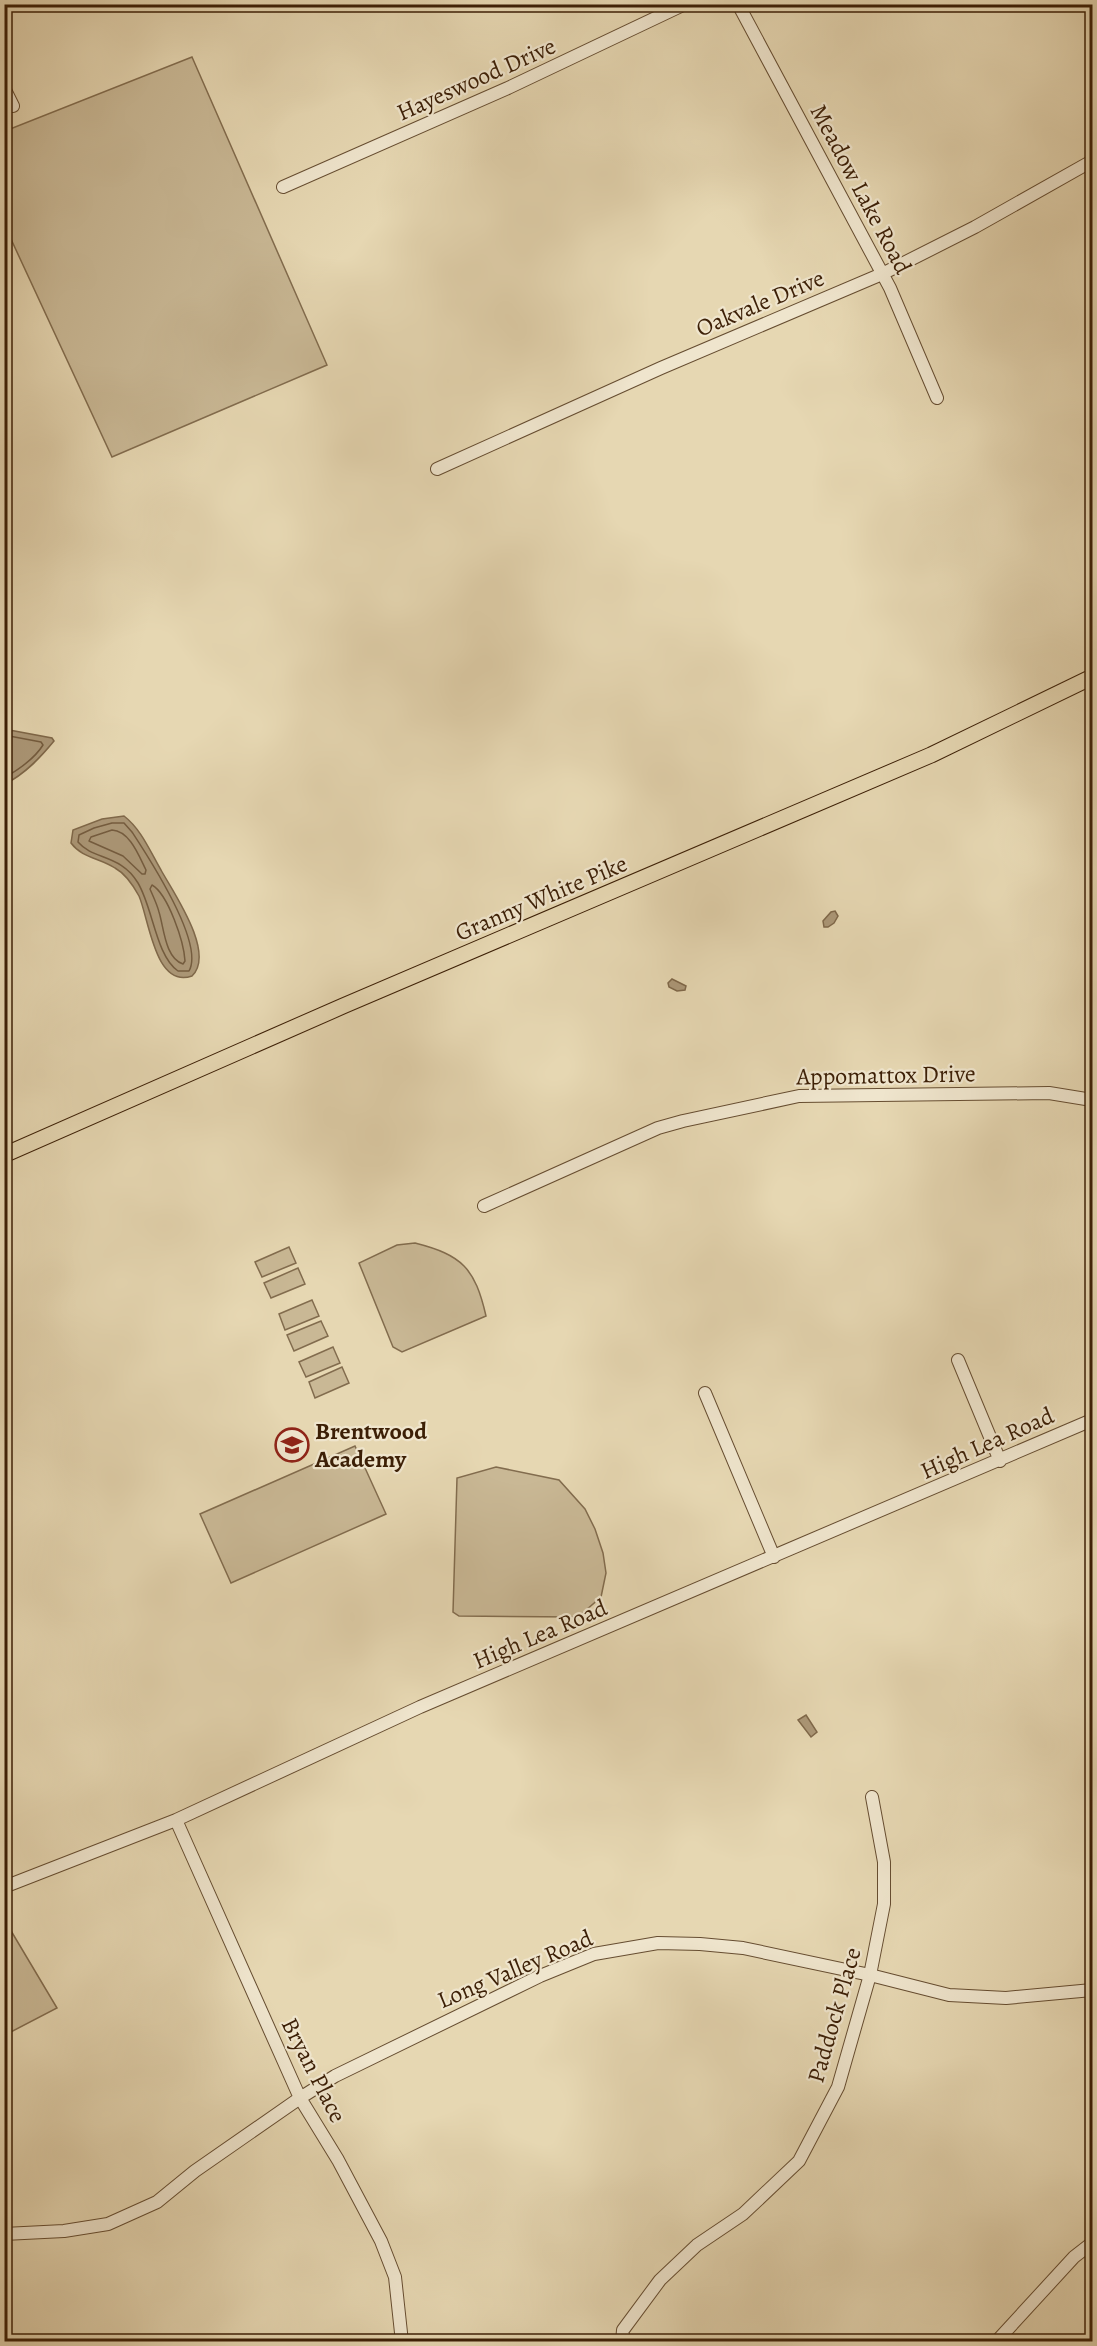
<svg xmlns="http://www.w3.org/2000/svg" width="1097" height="2346" viewBox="0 0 1097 2346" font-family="Alegreya,serif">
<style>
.green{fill:#c9b895;stroke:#826c4e;stroke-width:1.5}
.water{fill:#ac9878;stroke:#7f684a;stroke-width:1.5}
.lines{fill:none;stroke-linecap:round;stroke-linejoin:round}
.shore{stroke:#745c3f;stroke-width:1.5}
.minor-casing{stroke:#664d31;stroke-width:14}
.major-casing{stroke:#3c1f06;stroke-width:17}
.minor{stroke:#efe5cd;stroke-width:12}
.major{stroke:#e6d7b2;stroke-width:15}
.labels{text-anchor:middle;stroke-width:4.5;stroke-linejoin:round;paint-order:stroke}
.street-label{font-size:24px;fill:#3c1f06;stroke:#efe5cd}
.poi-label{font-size:24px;font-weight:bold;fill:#3c1f06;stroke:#efe5cd;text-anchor:start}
</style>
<rect width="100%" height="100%" fill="#e6d7b2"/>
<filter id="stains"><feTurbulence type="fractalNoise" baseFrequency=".00333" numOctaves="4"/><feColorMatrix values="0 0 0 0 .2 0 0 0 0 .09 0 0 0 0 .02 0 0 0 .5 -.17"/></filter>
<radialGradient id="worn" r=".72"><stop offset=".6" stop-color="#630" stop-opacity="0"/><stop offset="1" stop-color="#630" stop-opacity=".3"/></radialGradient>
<!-- green -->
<path class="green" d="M192,57l135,308 -215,92 -102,-220 -5,2v-108z
M415,1243c47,12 60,25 71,73l-84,36 -9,-5 -34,-84 38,-18z
M289,1247l7,16 -34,14 -7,-15z
M298,1268l7,16 -34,14 -7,-15z
M312,1300l7,16 -34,14 -6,-16z
M321,1321l7,15 -34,15 -7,-16z
M333,1347l7,16 -34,14 -7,-15z
M342,1367l7,16 -34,15 -6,-16z
M355,1446l31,68 -155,69 -31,-69z
M496,1467l63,13 26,29 10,20 8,24 3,20 -5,24 -23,20 -119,-1 -6,-4 4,-134z
M4,1919l53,89 -52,27h-1z"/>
<!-- water -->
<path class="water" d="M4,729l48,9 2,3c-14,17 -29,33 -49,43z
M124,816c17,13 26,35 37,54 12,22 55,83 31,106 -37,13 -43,-57 -53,-80 -6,-11 -13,-22 -24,-28 -15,-10 -33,-10 -44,-25l2,-13 29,-11z
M835,911l3,5 -4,7 -6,4h-4l-1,-6 8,-9z
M672,979l14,7 -1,4 -8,1 -8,-4 -1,-4z
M806,1715l11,17 -6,5 -13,-17z"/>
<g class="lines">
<!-- shore -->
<path class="shore" d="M4,735l37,7 2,3c-8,13 -25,25 -39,33
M112,823h12l8,9c17,26 73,111 57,139h-11c-22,-15 -25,-63 -40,-88 -17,-29 -45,-23 -60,-41l1,-7 15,-7z
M112,830c18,1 27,26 34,40l-1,4h-3l-19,-18 -34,-15 2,-4z
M152,885c16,9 32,57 33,76l-2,3c-18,-6 -19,-36 -24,-52 -2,-8 -6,-16 -9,-23z"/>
<defs>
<path id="minor" d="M738,4l152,284 47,110
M4,88l9,18
M283,187l225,-99 177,-84
M437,469l224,-101 221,-94 93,-47 117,-66
M484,1206l174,-78 25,-7 116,-25 250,-3 43,7
M958,1360l42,101
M705,1393l69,164
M176,1820l124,278 38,62 43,81 14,36 7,65
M4,1887l172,-67 244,-113 672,-287
M4,2234l60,-3 44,-7 49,-22 38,-31 105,-73 35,-22 205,-100 54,-22 64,-11 42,1 43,4 127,27 79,20 57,3 86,-8
M622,2342l1,-12 37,-50 37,-35 46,-31 56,-53 39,-74 32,-112 14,-71v-42l-12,-65
M996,2342l78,-85 18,-14"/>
<path id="major" d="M4,1155l339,-149 588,-251 161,-78"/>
</defs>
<!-- minor casing -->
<use href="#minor" class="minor-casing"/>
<!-- major casing -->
<use href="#major" class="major-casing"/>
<!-- minor -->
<use href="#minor" class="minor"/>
<!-- major -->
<use href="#major" class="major"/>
</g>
<!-- icons -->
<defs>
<symbol id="school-ring" viewBox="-11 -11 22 22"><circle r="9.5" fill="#efe5cd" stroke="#8f2418" stroke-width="1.5"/><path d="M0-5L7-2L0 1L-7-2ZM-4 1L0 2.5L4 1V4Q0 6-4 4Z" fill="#8f2418"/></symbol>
</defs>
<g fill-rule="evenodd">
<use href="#school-ring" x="273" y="1426" width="38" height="38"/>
</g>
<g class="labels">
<!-- street labels -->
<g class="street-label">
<text transform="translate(476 79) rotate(-24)" y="8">Hayeswood Drive</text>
<text transform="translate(861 189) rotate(62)" y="8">Meadow Lake Road</text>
<text transform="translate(760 303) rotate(-23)" y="8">Oakvale Drive</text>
<text transform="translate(541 898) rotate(-23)" y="8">Granny White Pike</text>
<text transform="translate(886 1075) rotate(-1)" y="8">Appomattox Drive</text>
<text transform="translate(987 1443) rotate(-24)" y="8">High Lea Road</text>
<text transform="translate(540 1634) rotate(-23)" y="8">High Lea Road</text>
<text transform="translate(515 1969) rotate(-23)" y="8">Long Valley Road</text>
<text transform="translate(834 2015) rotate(-74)" y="8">Paddock Place</text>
<text transform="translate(314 2070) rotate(63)" y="8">Bryan Place</text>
</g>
<!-- poi labels -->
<g class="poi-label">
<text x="315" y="1439">Brentwood<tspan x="315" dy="28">Academy</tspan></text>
</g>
</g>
<!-- margin -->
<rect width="1097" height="2346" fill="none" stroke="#e6d7b2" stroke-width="24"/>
<rect x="6" y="6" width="1085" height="2334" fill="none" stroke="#3c1f06" stroke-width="3"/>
<rect x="12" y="12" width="1073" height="2322" fill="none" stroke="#3c1f06" stroke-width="1.5"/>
<rect width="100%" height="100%" filter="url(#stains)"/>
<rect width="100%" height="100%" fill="url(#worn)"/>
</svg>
